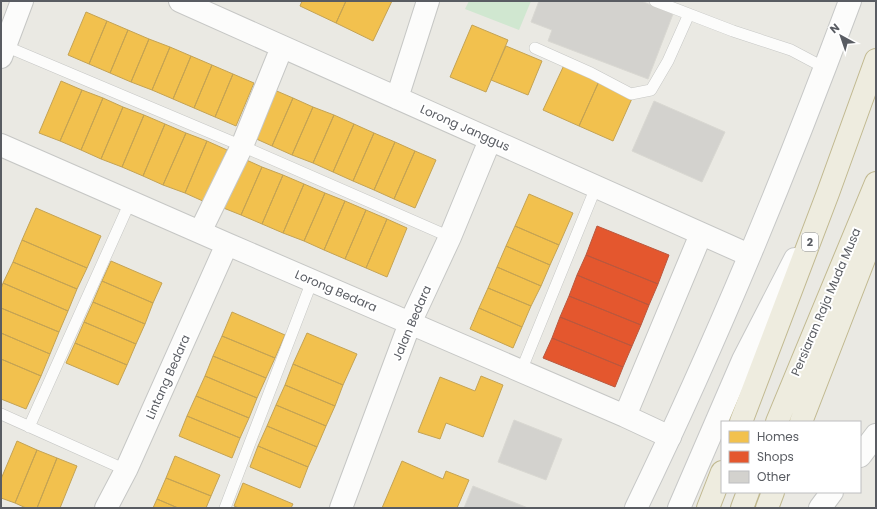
<svg xmlns="http://www.w3.org/2000/svg" width="877" height="509" viewBox="0 0 877 509" font-family="Poppins,sans-serif">
<style>
.green{fill:#d0e7d0}
.homes{fill:#f2c14e;stroke:#c4a354}
.shops{fill:#e4572e;stroke:#ba583e}
.building{fill:#d3d2ce;stroke:#d9d8d2}
.lines{fill:none;stroke-linecap:round;stroke-linejoin:round}
.lane-casing{stroke:#c6c7c5;stroke-width:12}
.street-casing{stroke:#c6c7c5;stroke-width:24}
.secondary-casing{stroke:#c7c8c7;stroke-width:24}
.highway-casing{stroke:#c1b990;stroke-width:24}
.lane{stroke:#fcfcfb;stroke-width:11}
.street{stroke:#fcfcfb;stroke-width:22}
.secondary{stroke:#fcfcfb;stroke-width:22}
.highway{stroke:#eeecdf;stroke-width:22}
.labels{text-anchor:middle;stroke-width:4;stroke-linejoin:round;paint-order:stroke}
.shield{fill:#fff;stroke:#8b8d91;stroke-width:1}
.shield-label{font-size:11px;font-weight:bold;fill:#595c62}
.street-label{font-size:12px;fill:#595c62;stroke:#fff}
</style>
<rect width="100%" height="100%" fill="#eae9e3"/>
<!-- green -->
<path class="green" d="M469,1h62l-12,29 -54,-21z"/>
<!-- homes -->
<path class="homes" d="M302,1h44l-10,22 -36,-17z
M346,1h46l-19,40 -37,-18z
M86,12l21,9 -18,43 -21,-9z
M107,21l21,9 -18,43 -21,-9z
M472,25l36,15 -22,52 -36,-15z
M128,30l21,9 -18,43 -21,-9z
M149,39l21,8 -18,43 -21,-8z
M506,46l36,15 -14,34 -37,-15z
M170,47l21,9 -18,43 -21,-9z
M191,56l21,9 -18,43 -21,-9z
M565,63l35,16 -21,47 -36,-16z
M212,65l21,9 -18,43 -21,-9z
M233,74l21,9 -18,43 -21,-9z
M600,79l34,15 -21,47 -34,-15z
M61,81l21,9 -22,51 -21,-8z
M272,89l21,9 -21,48 -20,-9z
M82,90l21,8 -22,52 -21,-9z
M103,98l20,9 -22,52 -20,-9z
M293,98l20,9 -21,48 -20,-9z
M123,107l21,8 -22,52 -21,-8z
M313,107l21,8 -21,48 -21,-8z
M144,115l21,9 -22,52 -21,-9z
M334,115l20,9 -21,48 -20,-9z
M165,124l21,9 -23,52 -20,-9z
M354,124l20,9 -21,48 -20,-9z
M186,133l21,8 -22,52 -22,-8z
M374,133l21,9 -21,48 -21,-9z
M207,141l20,9 -22,52 -20,-9z
M395,142l20,9 -21,48 -20,-9z
M415,151l21,9 -21,48 -21,-9z
M242,158l20,9 -21,48 -20,-8z
M262,167l21,8 -21,49 -21,-9z
M283,175l21,9 -21,49 -21,-9z
M304,184l21,9 -21,48 -21,-8z
M325,193l20,8 -21,49 -20,-9z
M529,194l44,19 -14,32 -44,-19z
M345,201l21,9 -21,49 -21,-9z
M36,208l65,28 -14,32 -65,-28z
M366,210l21,9 -21,49 -21,-9z
M387,219l20,9 -20,49 -21,-9z
M515,226l44,19 -9,20 -44,-19z
M22,240l65,28 -10,21 -64,-27z
M506,246l44,19 -9,21 -44,-19z
M111,261l51,22 -9,20 -51,-22z
M13,262l64,27 -9,22 -65,-28z
M497,267l44,19 -10,20 -43,-18z
M102,281l51,22 -8,21 -52,-22z
M3,283l65,28 -9,21 -58,-24v-19z
M488,288l43,18 -9,21 -43,-19z
M93,302l52,22 -9,20 -52,-22z
M1,308l58,24 -9,22 -49,-21z
M479,308l43,19 -9,21 -43,-19z
M232,312l53,23 -10,23 -53,-22z
M84,322l52,22 -9,21 -52,-22z
M1,333l49,21 -9,22 -40,-17z
M307,333l50,21 -14,31 -50,-21z
M222,336l53,22 -9,20 -53,-22z
M75,343l52,22 -9,20 -52,-22z
M213,356l53,22 -9,20 -52,-22z
M1,359l40,17 -15,33 -25,-10z
M293,364l50,21 -8,21 -50,-21z
M205,376l52,22 -8,20 -53,-22z
M481,376l22,9 -20,52 -37,-14 -6,16 -22,-7 22,-55 35,14z
M285,385l50,21 -9,20 -50,-21z
M196,396l53,22 -9,20 -53,-22z
M276,405l50,21 -9,21 -50,-21z
M187,416l53,22 -8,20 -53,-22z
M267,426l50,21 -9,20 -50,-21z
M17,441l20,9 -22,53 -14,-5v-19z
M258,446l50,21 -8,21 -50,-21z
M37,450l20,8 -20,50h-11l-11,-5z
M175,456l45,19 -9,21 -45,-18z
M57,458l20,8 -17,42h-23z
M402,461l41,18 3,-8 23,9 -12,28h-75z
M166,478l45,18 -5,12h-28l-21,-9z
M243,483l50,21 -2,4h-52l-5,-2z
M157,499l21,9h-25z"/>
<!-- shops -->
<path class="shops" d="M597,226l72,29 -11,29 -72,-29z
M586,255l72,29 -9,21 -72,-30z
M577,275l72,30 -8,20 -72,-29z
M569,296l72,29 -9,21 -72,-29z
M560,317l72,29 -9,21 -71,-29z
M552,338l71,29 -8,20 -72,-29z"/>
<!-- building -->
<path class="building" d="M539,1h102l32,13 -25,65 -100,-38 4,-11 -21,-8z
M654,101l71,31 -23,50 -70,-31z
M514,420l48,19 -16,41 -48,-18z
M473,486l55,22h-64z"/>
<g class="lines">
<defs>
<path id="lane" d="M655,1l78,30 58,19 34,18
M5,46l237,100 208,91
M535,48l56,25 40,21 20,-4 17,-29 21,-47
M521,371l75,-184
M1,414l125,56
M29,427l101,-225
M225,508l87,-227"/>
<path id="street" d="M180,1l569,254
M1,57l21,-56
M397,98l31,-97
M1,145l226,99 398,172 45,21
M200,232l42,-86 40,-99
M625,416l76,-182
M860,456l16,-21
M106,508l20,-38 101,-226
M341,508l69,-185 40,-86 40,-97
M820,508l12,-16"/>
<path id="secondary" d="M636,508c80,-165 150,-335 214,-507
M679,508l64,-148 52,-101"/>
<path id="highway" d="M741,422l87,-229 48,-133
M777,422l99,-239
M801,422l65,-168 9,-44
M708,508l14,-36
M742,508l6,-16
M767,508l6,-16"/>
</defs>
<!-- lane casing -->
<use href="#lane" class="lane-casing"/>
<!-- street casing -->
<use href="#street" class="street-casing"/>
<!-- secondary casing -->
<use href="#secondary" class="secondary-casing"/>
<!-- highway casing -->
<use href="#highway" class="highway-casing"/>
<!-- lane -->
<use href="#lane" class="lane"/>
<!-- street -->
<use href="#street" class="street"/>
<!-- secondary -->
<use href="#secondary" class="secondary"/>
<!-- highway -->
<use href="#highway" class="highway"/>
</g>
<g class="labels">
<!-- shield labels -->
<rect class="shield" x="802" y="233" width="16" height="18" rx="3"/>
<g class="shield-label">
<text x="810" y="246">2</text>
</g>
<!-- street labels -->
<g class="street-label">
<text transform="translate(465 128) rotate(24)" y="4">Lorong Janggus</text>
<text transform="translate(336 291) rotate(23)" y="4">Lorong Bedara</text>
<text transform="translate(826 302) rotate(-67)" y="4">Persiaran Raja Muda Musa</text>
<text transform="translate(412 323) rotate(-67)" y="4">Jalan Bedara</text>
<text transform="translate(168 377) rotate(-66)" y="4">Lintang Bedara</text>
</g>
</g>
<!-- border -->
<rect width="877" height="509" fill="none" stroke="#595c62" stroke-width="4"/>
<!-- legend -->
<rect x="721" y="421" width="140" height="72" fill="#ffffff" stroke="#bdbec0"/>
<rect x="729" y="431" width="20" height="12" fill="#f2c14e" stroke="#bdbec0"/>
<text x="757" y="441" font-size="12" fill="#595c62">Homes</text>
<rect x="729" y="451" width="20" height="12" fill="#e4572e" stroke="#bdbec0"/>
<text x="757" y="461" font-size="12" fill="#595c62">Shops</text>
<rect x="729" y="471" width="20" height="12" fill="#d3d2ce" stroke="#bdbec0"/>
<text x="757" y="481" font-size="12" fill="#595c62">Other</text>
<!-- north arrow -->
<g transform="translate(841 36) rotate(320)" stroke="#ffffff" stroke-width="3" paint-order="stroke">
<path d="M0-3L7 15L0 10L-7 15Z" fill="#595c62"/>
<text y="-6" font-size="11" font-weight="bold" text-anchor="middle" fill="#595c62">N</text>
</g>
</svg>
